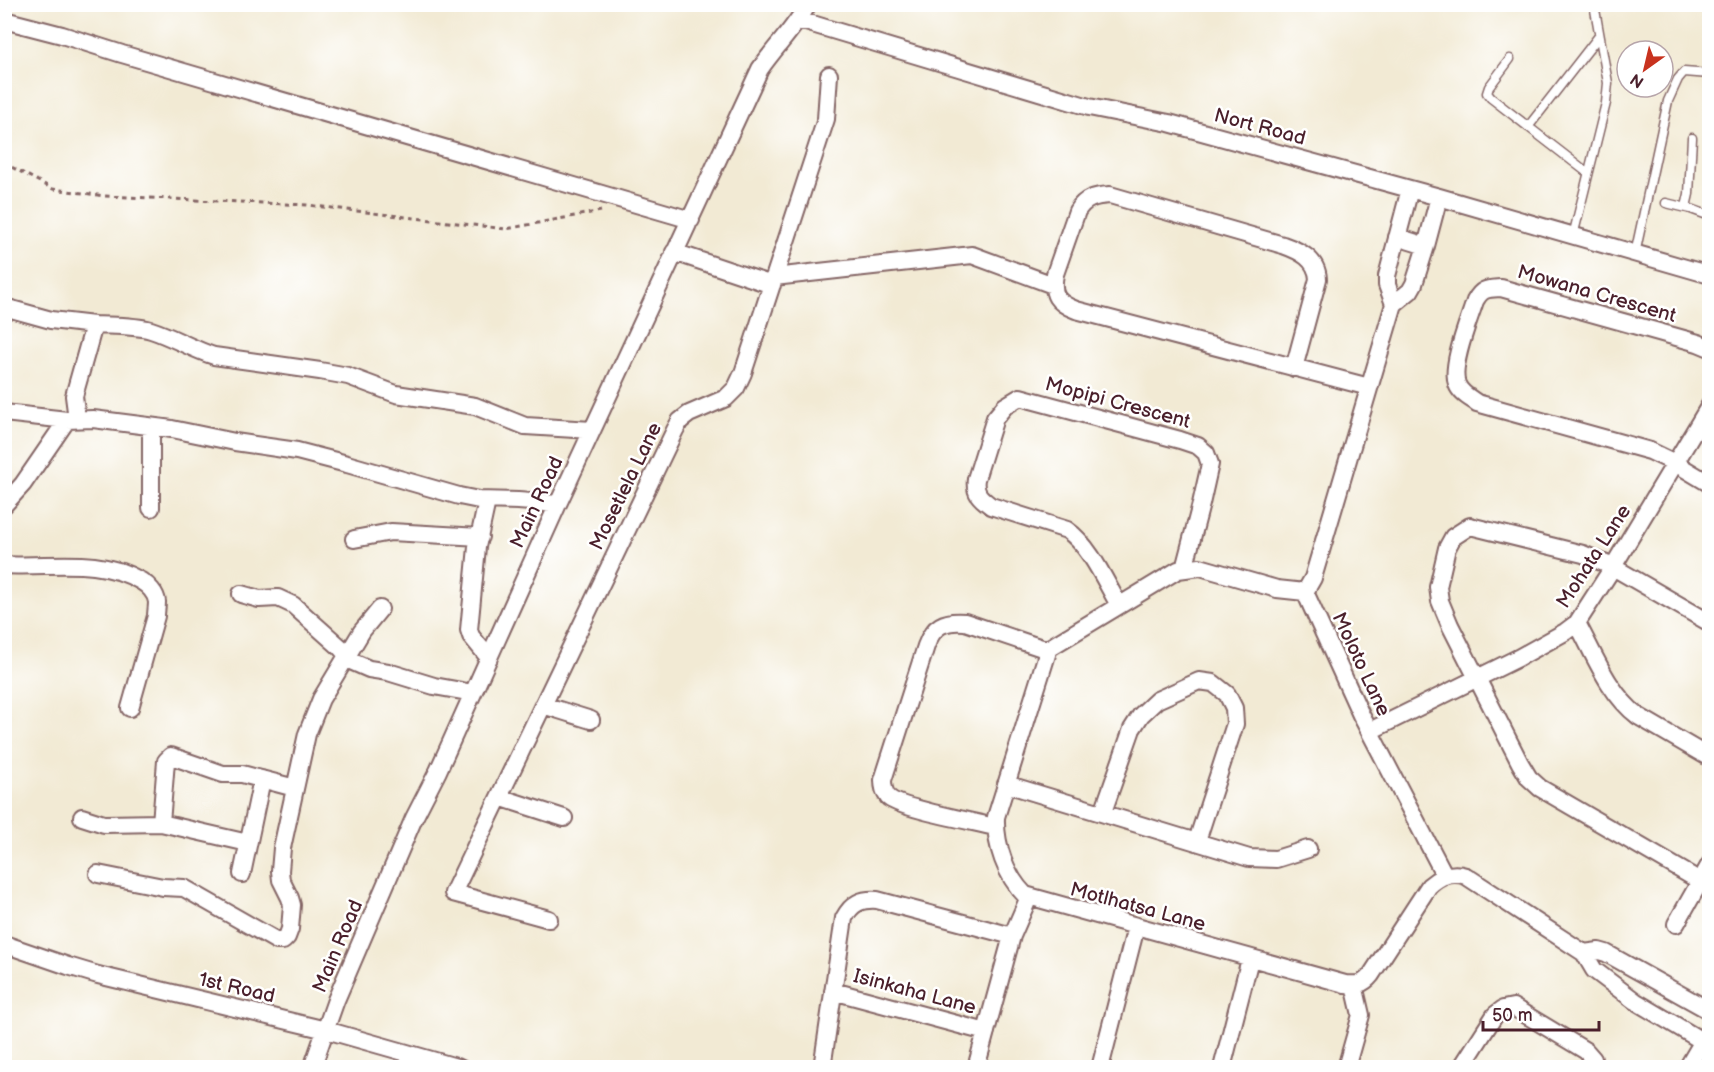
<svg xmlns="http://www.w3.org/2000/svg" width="1714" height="1072" viewBox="0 0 1714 1072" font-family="'Balsamiq Sans',sans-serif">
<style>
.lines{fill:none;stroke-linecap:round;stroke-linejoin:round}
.service-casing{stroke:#856666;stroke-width:11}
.minor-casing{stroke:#856666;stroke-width:20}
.path{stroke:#856666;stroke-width:3;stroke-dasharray:4.5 4.5;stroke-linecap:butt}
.service{stroke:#fff;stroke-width:8}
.minor{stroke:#fff;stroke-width:16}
.labels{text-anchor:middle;stroke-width:5;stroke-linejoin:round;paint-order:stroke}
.street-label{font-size:20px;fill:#4a1f2b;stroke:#fff}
</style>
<rect width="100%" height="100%" fill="#fff"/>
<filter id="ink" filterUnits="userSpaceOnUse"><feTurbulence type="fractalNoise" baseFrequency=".0167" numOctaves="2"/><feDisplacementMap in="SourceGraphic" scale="12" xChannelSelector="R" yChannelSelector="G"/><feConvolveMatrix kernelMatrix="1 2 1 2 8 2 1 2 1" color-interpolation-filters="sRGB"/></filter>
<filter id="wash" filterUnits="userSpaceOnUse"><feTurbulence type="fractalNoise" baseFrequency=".008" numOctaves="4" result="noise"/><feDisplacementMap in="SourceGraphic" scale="24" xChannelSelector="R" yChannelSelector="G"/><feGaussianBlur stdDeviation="1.35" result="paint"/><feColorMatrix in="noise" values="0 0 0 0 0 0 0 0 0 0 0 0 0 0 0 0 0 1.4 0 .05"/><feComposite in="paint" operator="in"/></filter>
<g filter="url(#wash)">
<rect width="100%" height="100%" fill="#f2ead4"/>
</g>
<g filter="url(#ink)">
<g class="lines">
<defs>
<path id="service" d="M1510,59l-21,28 -2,6 4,5 97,75
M1528,127l71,-91
M1666,203l25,6 19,7
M1686,207l3,-13 3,-56
M1573,236l33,-133 2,-20 -14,-79
M1635,254l33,-153 10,-22 6,-7 26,2"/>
<path id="minor" d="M4,20l58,15 60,19 569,166
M799,20l290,87 80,16 270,74 271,78
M1397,237l29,9
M674,252l98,33
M774,277l198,-22 81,30
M1394,304l16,-13 4,-7 12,-38 13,-49
M1394,304l-7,-19v-9l23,-87
M4,307l47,13 43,5
M1710,348l-12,-5 -197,-55c-14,1 -19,0 -26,13 -6,19 -25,65 -18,83 3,9 13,14 20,19l173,48 25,12 35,21
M1294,368l24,-89c-1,-20 -18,-28 -35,-34l-173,-50c-15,1 -25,3 -33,16l-22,63c-4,21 2,29 21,36l293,77
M4,413l63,7 26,-1 79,10 63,13 62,9 50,13 112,32 20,4 39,1 40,3
M77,419l-3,-23 20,-71c18,1 40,0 57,5 22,7 41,19 63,26l106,15 28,5 48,18 79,12 50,20 67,4
M487,501l-10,46 -8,83 2,6 18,22
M4,505l19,-21 44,-64
M151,508v-81
M354,539l37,-7 89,5
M4,565c48,3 94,-9 137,16 7,4 15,12 16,21 0,5 -1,10 -1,14l-26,92
M1305,592l56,123 84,161
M1305,592l8,-14 81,-274
M241,594l18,5 19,-1 15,7 47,42 13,15 16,7 19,3 46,14 39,7
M1119,605c-14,-24 -29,-59 -52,-75l-76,-24c-11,-8 -17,-13 -15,-27l19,-61 10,-12 15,-9 160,43 18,6 8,7 4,11 -9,40 -17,65
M1577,623c17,31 32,71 61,93l72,42
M1049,648l-53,169c-1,28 10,59 29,78l320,89c12,1 18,1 26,-9l58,-89c11,-10 22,-15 37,-10l118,77
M1049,648l129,-78 22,-3 77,22 28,3
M543,705l48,15
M1370,731l148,-73 47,-26 12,-9 31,-48 102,-170
M1006,784l243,74 27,1 32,-10
M499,797l65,21
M1103,812l29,-83 9,-14 16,-15 42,-19 14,2 14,11 7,14 1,16 -38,117
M82,817l22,7 57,-1 87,20
M161,823l5,-62 5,-5 52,18h19l53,14
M995,827c-19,-5 -97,-19 -107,-30 -4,-5 -5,-11 -5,-17l43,-134c7,-20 18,-26 39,-24l77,26h7
M98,874l65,13 21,1 93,53h6l4,-4 3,-8 2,-24 -2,-7 -9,-18 -1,-9 2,-23 25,-114 14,-35 41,-68 18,-22
M242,874l20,-95
M1700,881l-160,-93 -11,-10 -9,-15 -70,-138 -10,-24 -2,-14 9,-39 6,-11 17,-11 113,28 30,13 97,56
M549,919l-96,-26 222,-463 5,-9 9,-7 37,-16 10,-10 7,-15 83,-254 3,-44
M1676,924l34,-60
M4,944l64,22 30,9 228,55 134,38
M1584,953l10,17 41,31 67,40
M1584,953l15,-2 7,2 104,58
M833,991l153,41
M312,1068l24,-68 78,-182 24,-47 120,-267 202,-435c15,-22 35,-41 48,-65
M822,1068l22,-150c8,-15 17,-19 33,-18l135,36
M976,1068l36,-132 17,-39
M1100,1068l36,-141
M1222,1068l28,-109
M1346,1068l15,-53 -7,-30
M1461,1068l34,-53 8,-6 10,-2 73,44 7,8 1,9
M1687,1068l23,-39"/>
</defs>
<!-- service casing -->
<use href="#service" class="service-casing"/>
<!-- minor casing -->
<use href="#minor" class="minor-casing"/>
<!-- path -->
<path class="path" d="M4,163l49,26 52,7 202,9 199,24 95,-18"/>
<!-- service -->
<use href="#service" class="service"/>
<!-- minor -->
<use href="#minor" class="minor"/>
</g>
</g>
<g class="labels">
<!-- street labels -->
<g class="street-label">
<text transform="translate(1260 126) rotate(15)" y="7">Nort Road</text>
<text transform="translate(1597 293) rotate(16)" y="7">Mowana Crescent</text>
<text transform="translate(1118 402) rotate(15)" y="7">Mopipi Crescent</text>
<text transform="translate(625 486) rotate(-64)" y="7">Mosetlela Lane</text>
<text transform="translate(536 502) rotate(-65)" y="7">Main Road</text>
<text transform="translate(1593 556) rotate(-57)" y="7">Mohata Lane</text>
<text transform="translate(1362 664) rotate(65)" y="7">Moloto Lane</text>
<text transform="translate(1138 906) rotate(15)" y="7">Motlhatsa Lane</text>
<text transform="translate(337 946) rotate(-67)" y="7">Main Road</text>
<text transform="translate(237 987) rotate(13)" y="7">1st Road</text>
<text transform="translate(915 991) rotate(15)" y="7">Isinkaha Lane</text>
</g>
</g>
<!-- margin -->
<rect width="1714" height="1072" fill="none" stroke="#fff" stroke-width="24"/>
<!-- north arrow -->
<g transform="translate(1645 69) rotate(214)"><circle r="28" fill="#ffffff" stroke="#b7a5aa" stroke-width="1.5"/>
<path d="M0-4.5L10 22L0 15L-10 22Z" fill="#c8321e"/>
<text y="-9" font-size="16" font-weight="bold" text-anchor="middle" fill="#4a1f2b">N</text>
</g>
<!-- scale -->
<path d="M1483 1021v9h116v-9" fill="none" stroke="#4a1f2b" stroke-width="3"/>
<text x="1492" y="1021" font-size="18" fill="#4a1f2b" stroke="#ffffff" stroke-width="4.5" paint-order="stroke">50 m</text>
</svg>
